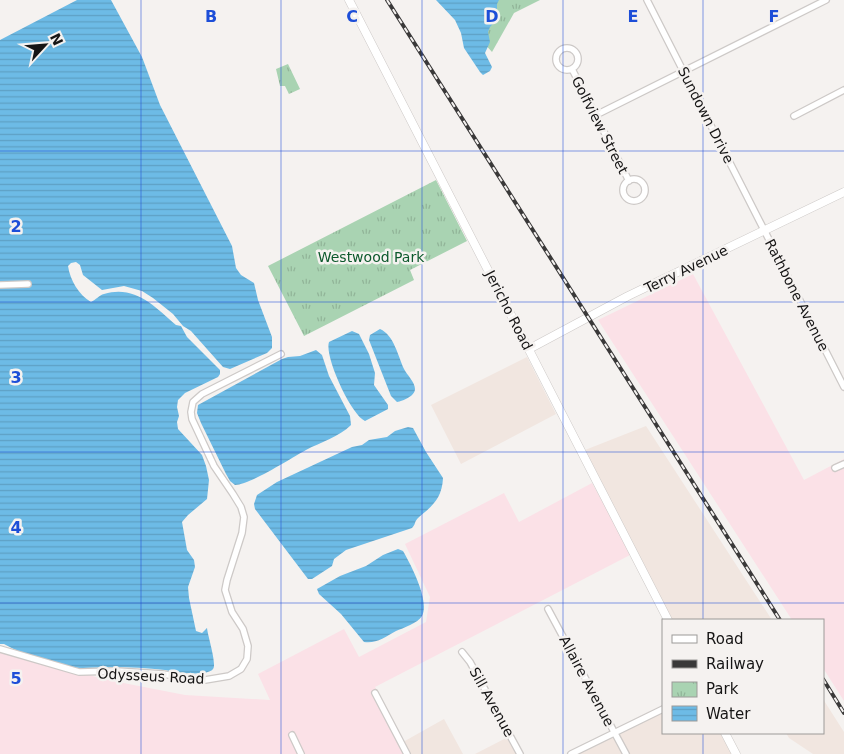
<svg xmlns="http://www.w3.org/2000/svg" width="844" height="754" viewBox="0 0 844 754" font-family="'DejaVu Sans',sans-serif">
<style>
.built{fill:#f1e6e0}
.industrial{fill:#fbe1e7}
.park{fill:url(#park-tufts)}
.water{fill:url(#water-rules)}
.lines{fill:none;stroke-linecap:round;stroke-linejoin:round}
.street-casing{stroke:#cdc9c7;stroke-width:8}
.secondary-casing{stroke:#cdc9c7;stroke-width:9}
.street{stroke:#fff;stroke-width:5.5}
.secondary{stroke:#fff;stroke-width:8}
.rail-casing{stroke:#3a3939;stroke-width:4}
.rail{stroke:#f5f2f0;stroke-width:2;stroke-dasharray:5.5;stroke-linecap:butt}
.grid{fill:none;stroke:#1d4ed8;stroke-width:1;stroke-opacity:0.55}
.labels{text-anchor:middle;stroke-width:5;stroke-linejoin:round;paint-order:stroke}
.street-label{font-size:14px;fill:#161515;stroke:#f5f2f0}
.park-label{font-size:14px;fill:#0b582b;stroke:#f5f2f0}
.grid-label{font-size:16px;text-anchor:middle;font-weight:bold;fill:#1d4ed8;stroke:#f5f2f0;stroke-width:5;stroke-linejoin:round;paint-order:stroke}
</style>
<defs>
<pattern id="park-tufts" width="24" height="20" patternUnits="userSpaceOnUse" patternTransform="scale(1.25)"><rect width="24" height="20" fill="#a9d3b2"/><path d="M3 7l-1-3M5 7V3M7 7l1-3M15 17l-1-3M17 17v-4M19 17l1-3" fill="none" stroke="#91b498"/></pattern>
<pattern id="water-rules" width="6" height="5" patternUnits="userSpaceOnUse" patternTransform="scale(1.25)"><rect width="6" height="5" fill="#6dbbe6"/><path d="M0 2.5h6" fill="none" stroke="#5ea0c4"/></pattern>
</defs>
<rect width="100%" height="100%" fill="#f5f2f0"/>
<!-- built -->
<path class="built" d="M527,357l29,57 -95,50 -30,-59z
M646,426l126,194h-100l-87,-170z
M823,699l21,33v22h-31l-24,-16 -3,-5h37z
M663,711v22h59l11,21h-155z
M444,719l19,35h-54l-6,-12z
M512,735l11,19h-48z"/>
<!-- industrial -->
<path class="industrial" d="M693,274l111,206 40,-21v242l-21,-33v-48h-31l-194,-300z
M592,483l40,71 -257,133 34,67h-409v-105l103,30 82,16 85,5 -12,-26 86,-45 15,28 67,-35 4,-25 -25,-53 99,-51 15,29z"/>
<!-- park -->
<path class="park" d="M445,0h95l-26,13 -22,39z
M288,64l12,25 -11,5 -4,-8h-5l-4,-17z
M436,180l31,61 -57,29 4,10 -110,56 -36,-70z"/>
<!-- water -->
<path class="water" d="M77,0h34l31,57 18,48 72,141 4,22 5,7 13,8 4,17 14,37v11l-5,5 -37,16 -7,-2 -32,-36 -8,-5 -10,-12 -20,-16 -11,-7 -18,-5 -22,4 -19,-15 -3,-10 -4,-3 -5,1 -3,3c2,14 11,29 23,36 5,-2 8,-7 13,-8 31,-9 50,12 72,31l5,1 6,11 33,33v4l-2,3 -33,16 -7,7 -1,7 2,9 -2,6 1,7 24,26 4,11 3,14 -2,19 -19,16 -6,7 5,28 7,10 1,7 -7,20 1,11 7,33 6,2 5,-5c1,9 10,36 6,41 -6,8 -39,3 -48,1 -17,-2 -36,-3 -54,-3 -14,0 -28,2 -42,0 -21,-4 -45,-12 -65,-23h-4v-604z
M436,0h63l-2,4v15l-7,8 -2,5 2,10 -5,11 7,14 -2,4 -7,4 -3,-3 -16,-24 -3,-15 -6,-13z
M380,329c14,6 18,27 24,40 3,6 11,13 11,20 0,7 -12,12 -18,13l-6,-6 -22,-56 1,-5z
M352,331l7,3 10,20 6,19 -1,12 14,20v4l-23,12c-14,-6 -41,-65 -36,-79z
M316,350l6,5 7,21 21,40 1,9c-12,12 -30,17 -45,25 -15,8 -56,35 -71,35l-5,-4 -4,-7 -25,-51 -4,-10 1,-8 84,-46 6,-2 12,-1z
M408,427l5,1 13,24 17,26c-1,21 -11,28 -25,40 -4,4 -2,6 -6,10l-66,22 -12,9 -2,7 -20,13h-4l-53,-70 -1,-5 3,-9 20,-13 75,-35 10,-2 7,-5 18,-3 8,-6z
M398,549l5,2c8,14 27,50 19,65 -4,7 -19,12 -26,15 -11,6 -20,13 -32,11l-23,-28 -22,-20 -2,-5 23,-13 26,-10 17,-11z"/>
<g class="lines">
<defs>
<path id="street" d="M647,0l197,387
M556 59a11 11 0 1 1 22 0a11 11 0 1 1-22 0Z
M572,69l57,112
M596,115l230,-115
M794,116l50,-26
M623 190a11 11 0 1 1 22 0a11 11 0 1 1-22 0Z
M0,285l28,-1
M835,468l9,-4
M548,609l78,145
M0,649l79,23 38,-1 45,3 43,6 24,-4 12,-7 6,-10 1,-13 -5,-17 -11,-17 -7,-22 2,-10 15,-47 2,-16 -3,-10 -8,-13 -19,-28 -22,-47 -1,-7 2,-10 9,-8 79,-40
M462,652l8,10 50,92
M375,693l32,61
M292,735l9,19
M571,754l92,-45"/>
<path id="secondary" d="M349,0l319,620
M529,349l99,-53 216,-104
M725,733l11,21"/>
</defs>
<!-- street casing -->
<use href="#street" class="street-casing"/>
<!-- secondary casing -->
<use href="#secondary" class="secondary-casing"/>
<!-- street -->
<use href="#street" class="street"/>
<!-- secondary -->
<use href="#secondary" class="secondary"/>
<defs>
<path id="rail" d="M387,0l393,620
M823,679l21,34"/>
</defs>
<!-- rail casing -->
<use href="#rail" class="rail-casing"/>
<!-- rail -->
<use href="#rail" class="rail"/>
</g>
<!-- grid -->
<path class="grid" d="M141,0v754M281,0v754M422,0v754M563,0v754M703,0v620M0,151h844M0,302h844M0,452h844M0,603h844M703,733v21"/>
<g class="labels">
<!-- street labels -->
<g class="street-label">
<text transform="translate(706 115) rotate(63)" y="5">Sundown Drive</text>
<text transform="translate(600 125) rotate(63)" y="5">Golfview Street</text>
<text transform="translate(686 269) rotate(-26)" y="5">Terry Avenue</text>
<text transform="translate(797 295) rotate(63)" y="5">Rathbone Avenue</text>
<text transform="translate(509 310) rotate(63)" y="5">Jericho Road</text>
<text transform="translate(151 676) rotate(3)" y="5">Odysseus Road</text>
<text transform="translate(587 681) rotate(62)" y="5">Allaire Avenue</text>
<text transform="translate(492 702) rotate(61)" y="5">Sill Avenue</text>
</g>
<!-- park labels -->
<g class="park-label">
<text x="371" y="262">Westwood Park</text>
</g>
</g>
<g class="grid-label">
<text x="211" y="22">B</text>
<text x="352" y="22">C</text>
<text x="492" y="22">D</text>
<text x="633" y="22">E</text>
<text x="774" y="22">F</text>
<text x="16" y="232">2</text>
<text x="16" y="383">3</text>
<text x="16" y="533">4</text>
<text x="16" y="684">5</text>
</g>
<!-- legend -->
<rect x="662" y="619" width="162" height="115" fill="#f5f2f0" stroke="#9c9a98"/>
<rect x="672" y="635" width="25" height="8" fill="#ffffff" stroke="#9c9a98"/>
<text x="706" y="644" font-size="15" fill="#161515">Road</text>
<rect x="672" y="660" width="25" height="8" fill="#3a3939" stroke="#9c9a98"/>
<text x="706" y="669" font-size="15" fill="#161515">Railway</text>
<rect x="672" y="682" width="25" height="15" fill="url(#park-tufts)" stroke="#9c9a98"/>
<text x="706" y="694" font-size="15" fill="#161515">Park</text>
<rect x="672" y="706" width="25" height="15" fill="url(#water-rules)" stroke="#9c9a98"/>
<text x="706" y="719" font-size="15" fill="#161515">Water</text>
<!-- north arrow -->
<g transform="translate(45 45) rotate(64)" stroke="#f5f2f0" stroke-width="4" paint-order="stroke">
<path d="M0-4L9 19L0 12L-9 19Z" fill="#161515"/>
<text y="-8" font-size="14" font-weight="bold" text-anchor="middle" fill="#161515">N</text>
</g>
</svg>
